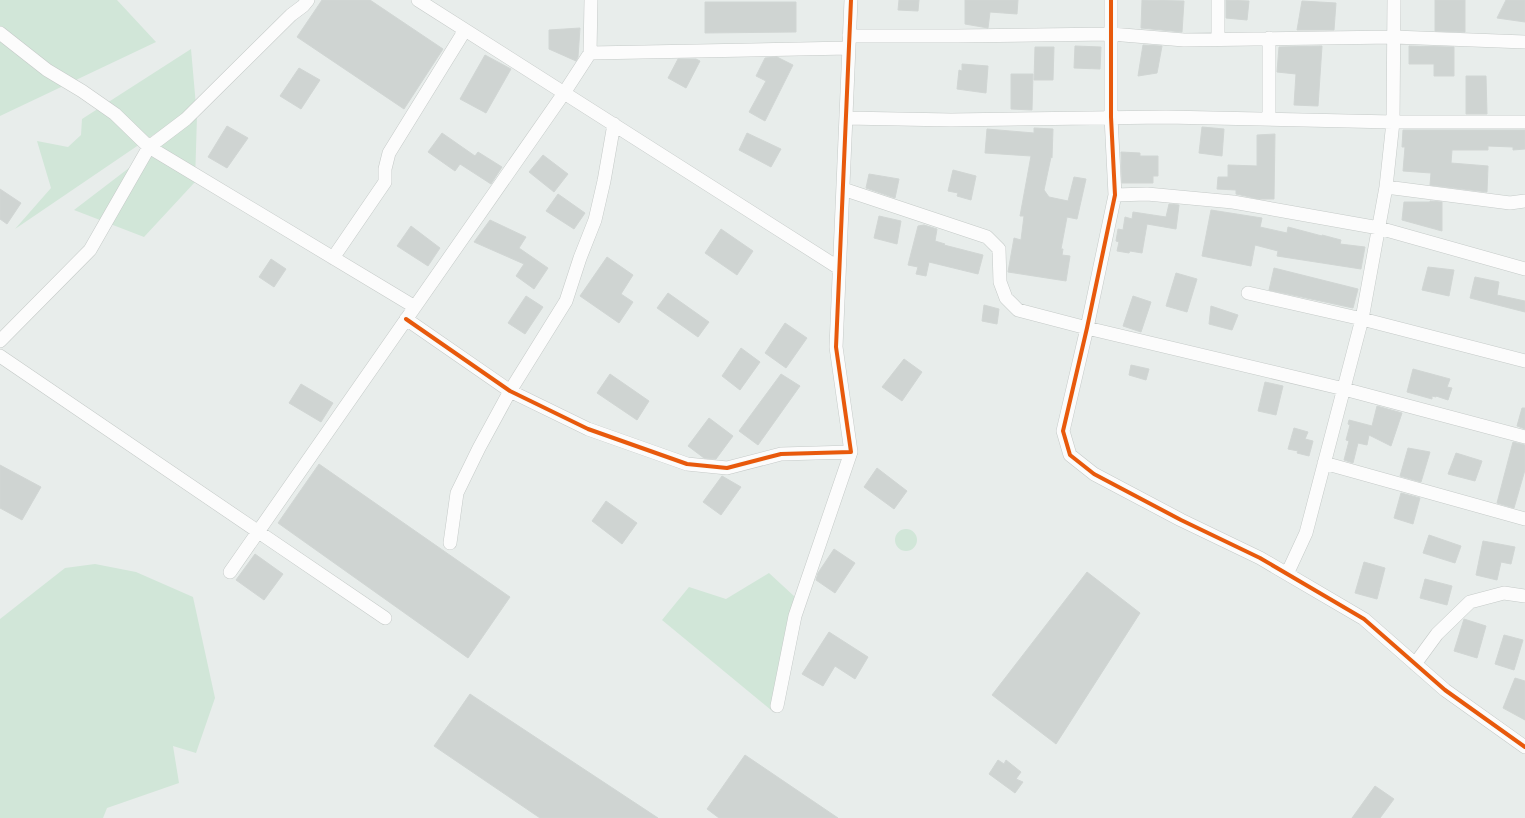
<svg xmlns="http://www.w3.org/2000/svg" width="1525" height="818" viewBox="0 0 1525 818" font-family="Figtree,sans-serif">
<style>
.green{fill:#d1e6d8}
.building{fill:#cfd4d2;stroke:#d1d6d4}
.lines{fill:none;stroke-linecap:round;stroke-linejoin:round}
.minor-casing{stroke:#c5cac8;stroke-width:14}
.minor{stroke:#fcfcfc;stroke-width:13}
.cycleway-casing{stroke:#f7fbf9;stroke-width:6}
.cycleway{stroke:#e8590c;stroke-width:4}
</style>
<rect width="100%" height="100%" fill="#e8edeb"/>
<!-- green -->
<path class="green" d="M0,0h117l39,42 -156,74z
M191,49l5,57 -181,123 36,-41 -14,-47 31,6 13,-12 1,-16z
M197,116l-2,66 -51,55 -70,-27z
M895 540a11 11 0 1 1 22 0a11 11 0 1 1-22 0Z
M95,564l41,8 57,25 22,101 -19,55 -23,-7 6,37 -72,25 -4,10h-103v-199l65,-51z
M769,573l26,24 -24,113 -109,-90 27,-33 37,12z"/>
<!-- building -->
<path class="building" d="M322,0h48l73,49 -39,60 -107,-72z
M899,0h20l-1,11 -20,-1z
M965,0h53l-1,14 -27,-2 -2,16 -23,-4z
M1142,0l42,1 -2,31 -41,-4z
M1226,0l23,1 -2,19 -21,-2z
M1435,0h30v32l-30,-1z
M1506,0h19v22l-28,-4z
M1302,1l34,2 -2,27h-37z
M705,2h91v30l-91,1z
M580,28l-2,29 -2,4 -27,-12v-19z
M1143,45l19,1 -5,27 -19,3z
M1075,46l26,1 -1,22 -26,-1z
M1322,46l-4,60 -24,-1 2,-31 -19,-2 2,-25z
M1409,46l45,1v29h-20v-12h-25z
M1035,47h19l-1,33h-19z
M485,55l26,14 -25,44 -26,-14z
M777,57l16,8 -28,56 -16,-9 17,-31 -10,-5 9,-18z
M678,59h18l4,2 -14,27 -18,-10z
M962,64l26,2 -2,27 -29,-4 2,-19 3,1z
M299,68l21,12 -19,29 -21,-13z
M1011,74h22l-1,36 -21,-1z
M1466,76h20l1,38h-21z
M227,126l21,12 -21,30 -19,-11z
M1202,127l22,2 -2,27 -23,-3z
M1034,128l19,1 -1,29 -1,-1 -7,33 5,7 19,4 6,-24 12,2 -9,40 -10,-2 -6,32h2l-1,6 8,1 -4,25 -58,-9 6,-34 7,2 3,-24h-4l11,-60 -46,-3 2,-24 47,4z
M1403,130h122v19l-12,1v-3l-25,-1v4h-36l-1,13 37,3 -1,26 -57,-7 1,-12 -28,-2 2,-24h-3z
M442,133l33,23 3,-4 24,15 -11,17 -31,-20 -5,7 -27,-19z
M747,133l34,16 -10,18 -32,-17z
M1275,134l-1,65h-15l-23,-5v-4l-19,-1 1,-12h10v-12l29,1v-31z
M1121,152l19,1v3h18v20h-5v7h-31z
M543,155l25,19 -14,18 -25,-20z
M953,170l23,6 -5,24 -14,-4 1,-3 -10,-2z
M869,174l30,5 -4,19 -29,-10z
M0,189l21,14 -14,21 -7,-5z
M558,194l27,19 -11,16 -28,-18z
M1430,201l12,1v29l-40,-11 2,-18h26z
M1169,204l10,1 -3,24 -29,-5 -5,29 -12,-2 -1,2 -12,-2 2,-9 -3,-1 2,-12 5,1 2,-13 7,2 1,-7 33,5z
M1211,210l51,8 -2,9 27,6 1,-6 34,9v-1l19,5 -1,4 25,3 -4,22 -84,-13 1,-5 -23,-6 -4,21 -49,-10z
M879,216l22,5 -4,23 -23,-6z
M490,220l36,17 -7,11 29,20 -14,21 -18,-13 8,-12 -50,-22z
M924,225l13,4 -2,12 10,3 -1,1 39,10 -5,19 -49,-12 -3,14 -10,-2 2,-7 -10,-2 10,-39z
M411,226l29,22 -12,18 -31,-20z
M721,229l32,22 -16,24 -32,-22z
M607,257l26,18 -12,19 12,8 -14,21 -39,-27z
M271,259l15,10 -12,18 -15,-10z
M1428,267l26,3 -5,26 -27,-6z
M1274,268l84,21 -5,19 -84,-18z
M1176,273l21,6 -10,33 -21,-6z
M1475,277l24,5 -2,13 28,6v11l-55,-14z
M668,293l41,29 -11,15 -41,-29z
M526,296l17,11 -18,27 -17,-11z
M1133,296l18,6 -10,30 -18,-6z
M984,305l15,4 -2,15 -15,-3z
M1211,306l27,9 -6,15 -23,-6z
M785,323l22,15 -21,30 -21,-15z
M741,348l19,14 -20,28 -18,-14z
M904,359l18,13 -20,29 -20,-14z
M1131,365l18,4 -3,11 -17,-5z
M1413,369l37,10 -3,8 5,1 -4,12 -12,-4v1l-4,-1v3l-25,-7z
M610,374l39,27 -12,19 -40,-27z
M781,374l19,12 -42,59 -19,-14z
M1265,382l18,4 -7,29 -18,-4z
M301,384l32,19 -12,19 -32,-19z
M1377,406l25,7 -11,33 -22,-11 -2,10 -9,-2 -5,20 -9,-3 5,-19 -3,-1 4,-15 -2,-1 1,-4 23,6z
M1522,408h3v21l-8,-3z
M709,418l24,18 -17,23 -12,-1 -16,-12z
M1294,428l14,4 -3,7 8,2 -4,15 -12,-3 1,-2 -10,-2z
M1513,442l12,3v25l-11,38 -17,-5z
M1408,448l22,4 -9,30 -21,-6z
M1456,453l26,8 -7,20 -27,-7z
M319,464l191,133 -42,61 -190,-135z
M0,465l41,22 -19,33 -22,-12z
M877,468l30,23 -13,18 -30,-22z
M722,476l19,11 -20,28 -18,-13z
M1401,493l19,5 -7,26 -19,-6z
M606,501l31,22 -15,21 -30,-23z
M1429,535l32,11 -6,17 -32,-10z
M1483,541l32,6 -4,17 -10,-2 -4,18 -21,-5z
M834,549l21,14 -20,30 -19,-13 2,-7z
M255,554l28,20 -19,26 -28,-20z
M1364,562l21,6 -8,31 -22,-6z
M1087,572l53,41 -84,131 -64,-49z
M1425,579l27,7 -5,19 -27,-7z
M1464,619l22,7 -9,32 -23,-7z
M829,632l39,25 -13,22 -20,-13 -12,20 -21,-12z
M1504,635l19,5 -9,30 -19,-6z
M1515,678l10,3v39l-22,-12z
M470,694l188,124h-118l-106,-72z
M745,755l93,63h-119l-12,-9z
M998,760l6,4 2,-4 15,12 -5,7 7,3 -8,11 -26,-19z
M1375,786l19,13 -14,19h-28z"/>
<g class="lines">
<defs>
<path id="minor" d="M418,0l421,268
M1111,0v117l4,78 -28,133 -24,103 7,24 24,19 87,46 79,38 104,61 81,71 80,57
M0,33l47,37 35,21 33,23 34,33 266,160
M849,36h108l154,-2 73,6 210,-3 131,5
M1269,38v81
M1218,39v-39
M590,53l259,-5
M846,118l105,2 215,-3 227,5h132
M1386,187l124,16 15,-2
M843,189l144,48 12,12 1,33 6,16 12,12 69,18 257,61 181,48
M1115,195l32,-1 86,8 146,26 146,41
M333,258l52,-76v-13l4,-16 76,-123
M1248,293l114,26 163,42
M406,319l104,72 78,38 99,35 40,4 54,-14 70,-2 -15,-105 15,-347
M0,341l90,-91 59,-103 37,-28 105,-104 12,-9 5,-6
M0,356l385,262
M1324,463l201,56
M450,543l7,-50 22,-45 31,-57 56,-90 14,-43 15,-38 9,-39 10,-57
M230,572l334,-479 26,-40 1,-53
M1287,574l19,-41 56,-214 24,-132 7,-65 1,-122
M1415,664l22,-30 33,-32 34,-9 21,3
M777,706l18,-90 56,-164"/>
</defs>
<!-- minor casing -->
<use href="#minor" class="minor-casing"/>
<!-- minor -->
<use href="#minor" class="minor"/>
<defs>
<path id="cycleway" d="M1111,0v117l4,78 -28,133 -24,103 7,24 24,19 87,46 79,38 104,61 81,71 80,57
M406,319l104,72 78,38 99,35 40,4 54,-14 70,-2 -15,-105 15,-347"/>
</defs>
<!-- cycleway casing -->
<use href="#cycleway" class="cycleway-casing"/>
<!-- cycleway -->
<use href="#cycleway" class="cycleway"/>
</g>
</svg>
